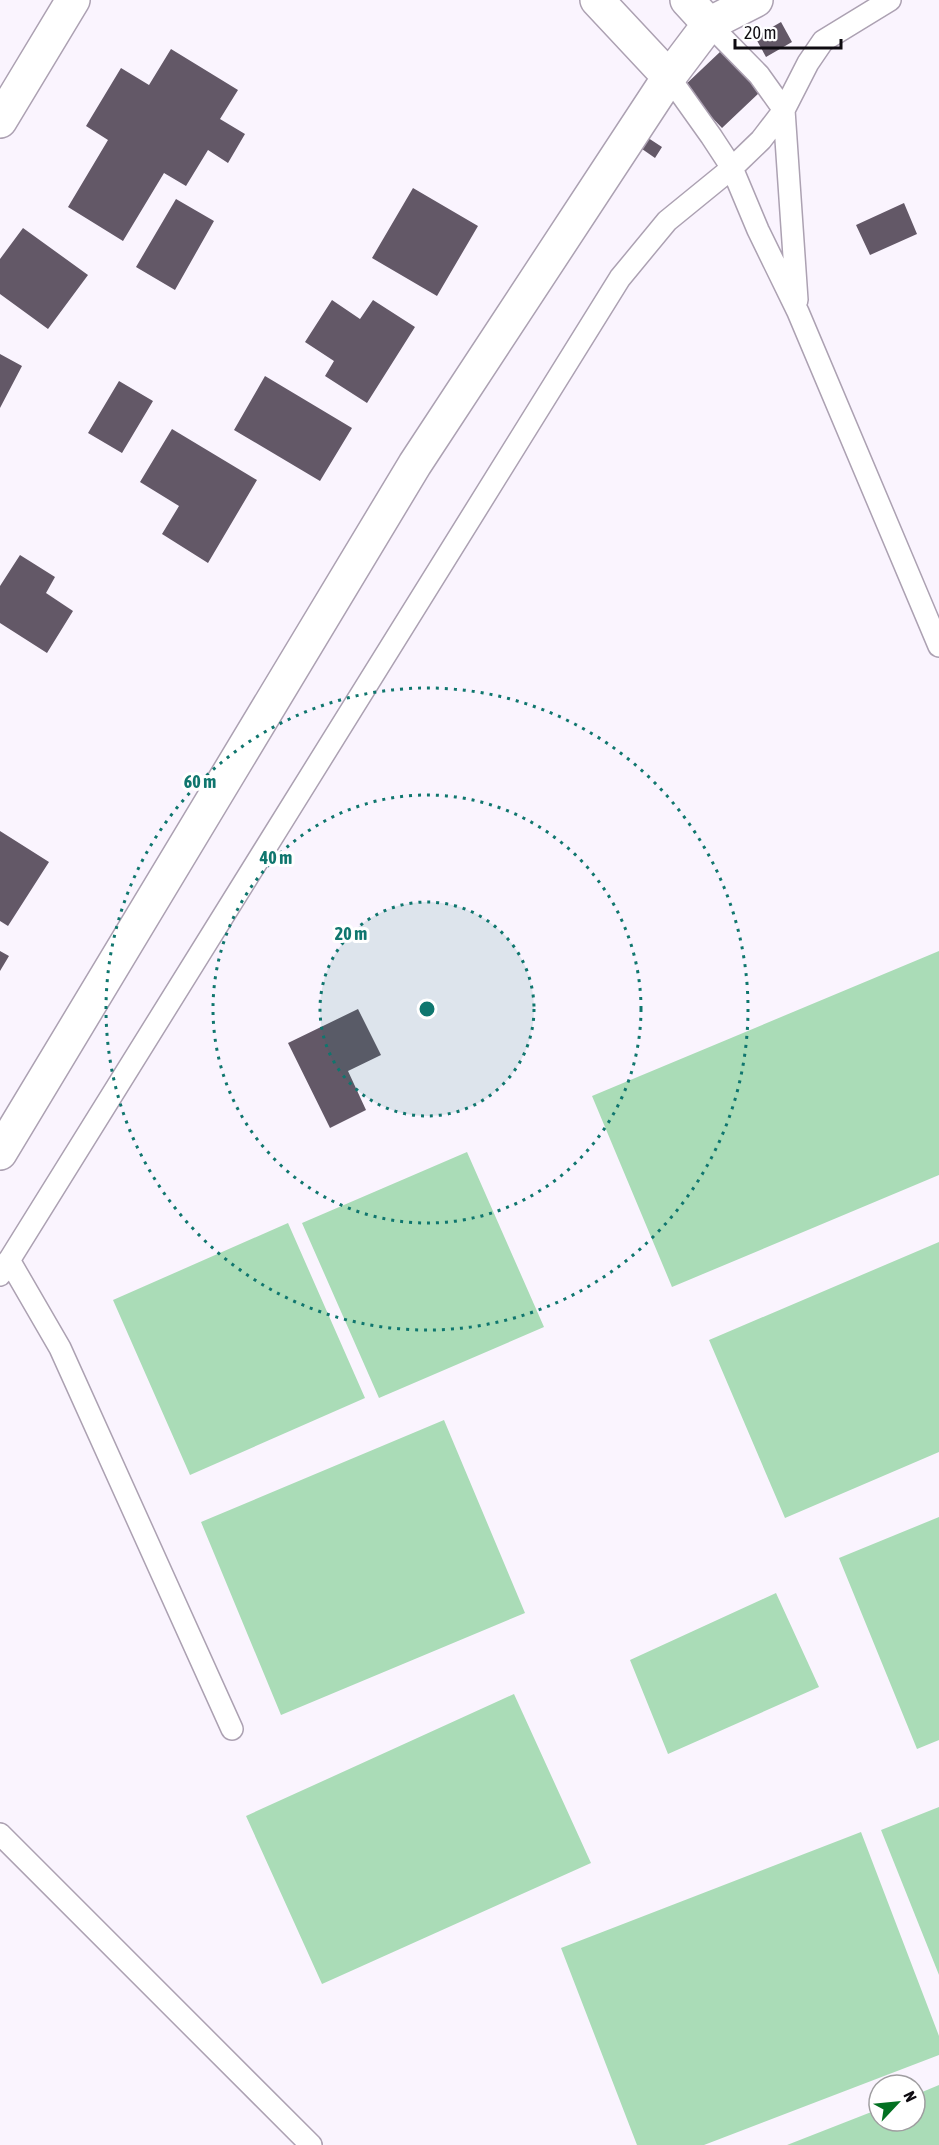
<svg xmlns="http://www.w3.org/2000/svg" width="939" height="2145" viewBox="0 0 939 2145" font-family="'Asap Condensed',sans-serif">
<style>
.green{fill:#aadcb7}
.building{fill:#635867}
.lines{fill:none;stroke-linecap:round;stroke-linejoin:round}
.lane-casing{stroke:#aca1b2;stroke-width:24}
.street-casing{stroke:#aca1b2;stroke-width:36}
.lane{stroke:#fff;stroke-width:21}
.street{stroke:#fff;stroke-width:33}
.ring{fill:none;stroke:#0f766e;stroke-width:3;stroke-dasharray:3 6}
.centre{fill:#0f766e;stroke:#fff;stroke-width:3}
.ring-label{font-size:18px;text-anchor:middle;font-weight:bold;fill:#0f766e;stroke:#fff;stroke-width:6;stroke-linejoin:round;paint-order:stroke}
</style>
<rect width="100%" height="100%" fill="#faf4fe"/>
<!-- green -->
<path class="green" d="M939,951v224l-267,112 -80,-191z
M467,1152l77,175 -165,71 -77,-175z
M288,1223l77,175 -175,77 -77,-175z
M939,1242v210l-154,66 -76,-178z
M444,1420l81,193 -244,102 -80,-193z
M939,1517v223l-22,9 -78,-191z
M776,1593l43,94 -151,67 -38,-94z
M514,1694l77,169 -269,121 -76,-168z
M939,1807v168l-58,-145z
M861,1832l78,204v19l-235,90h-67l-76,-197z
M939,2085v60h-152l92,-36v12h36v-26z"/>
<!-- building -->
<path class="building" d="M781,22l11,20 -26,15 -11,-20z
M171,49l67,41 -18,29 25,15 -17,29 -20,-13 -22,36 -22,-13 -41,68 -55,-34 40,-67 -22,-14 35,-58 28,17z
M721,51l39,41 -38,36 -39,-41z
M639,132l23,15 -7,11 -23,-16z
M413,188l65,38 -41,70 -65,-38z
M176,199l38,22 -39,69 -39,-23z
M904,203l13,31 -47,21 -14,-30z
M23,228l65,47 -40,54 -48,-35v-35z
M332,300l28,19 13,-19 42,27 -48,76 -42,-27 9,-15 -29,-19z
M0,354l22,12 -22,42z
M265,376l87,52 -32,53 -86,-51z
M119,381l34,20 -31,52 -34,-20z
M172,429l85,51 -49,83 -46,-29 17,-28 -39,-24z
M20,555l35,22 -9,16 27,18 -26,42 -47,-30v-37z
M0,831l49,31 -41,64 -8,-5z
M0,951l9,5 -9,15z
M358,1009l23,46 -33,16 18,39 -36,18 -42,-85z"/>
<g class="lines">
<defs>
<path id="lane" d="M709,24l50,51 25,35 13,190
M669,77l42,59 21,32 26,62 40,82 141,334
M9,1260l51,88 172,381
M0,1275l620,-997 47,-57 65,-53 29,-28 23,-30 24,-47 15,-22 67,-41
M0,1834l311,311"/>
<path id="street" d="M597,0l72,77
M687,0l22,24
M0,121l73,-121
M0,1153l415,-689 254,-387 40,-53 47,-24"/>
</defs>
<!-- lane casing -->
<use href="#lane" class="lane-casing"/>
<!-- street casing -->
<use href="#street" class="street-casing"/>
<!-- lane -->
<use href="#lane" class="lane"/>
<!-- street -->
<use href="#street" class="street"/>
</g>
<!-- distance rings -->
<circle cx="427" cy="1009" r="107" fill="#0f766e" fill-opacity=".12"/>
<g class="ring">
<circle cx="427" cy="1009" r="107"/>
<circle cx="427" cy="1009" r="214"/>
<circle cx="427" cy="1009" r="321"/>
</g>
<circle cx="427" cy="1009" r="9" class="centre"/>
<g class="ring-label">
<text x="200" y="788">60 m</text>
<text x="276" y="864">40 m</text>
<text x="351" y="940">20 m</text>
</g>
<!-- north arrow -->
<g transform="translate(897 2103) rotate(64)"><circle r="28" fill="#ffffff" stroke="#9f9da0" stroke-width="1.5"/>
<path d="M0-4.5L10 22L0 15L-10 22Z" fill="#037122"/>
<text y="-9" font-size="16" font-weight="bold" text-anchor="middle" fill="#0e0b11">N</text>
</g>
<!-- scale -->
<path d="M735 39v9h106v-9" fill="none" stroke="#0e0b11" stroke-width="3"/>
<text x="744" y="39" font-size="18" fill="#0e0b11" stroke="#ffffff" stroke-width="4.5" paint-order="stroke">20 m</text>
</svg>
